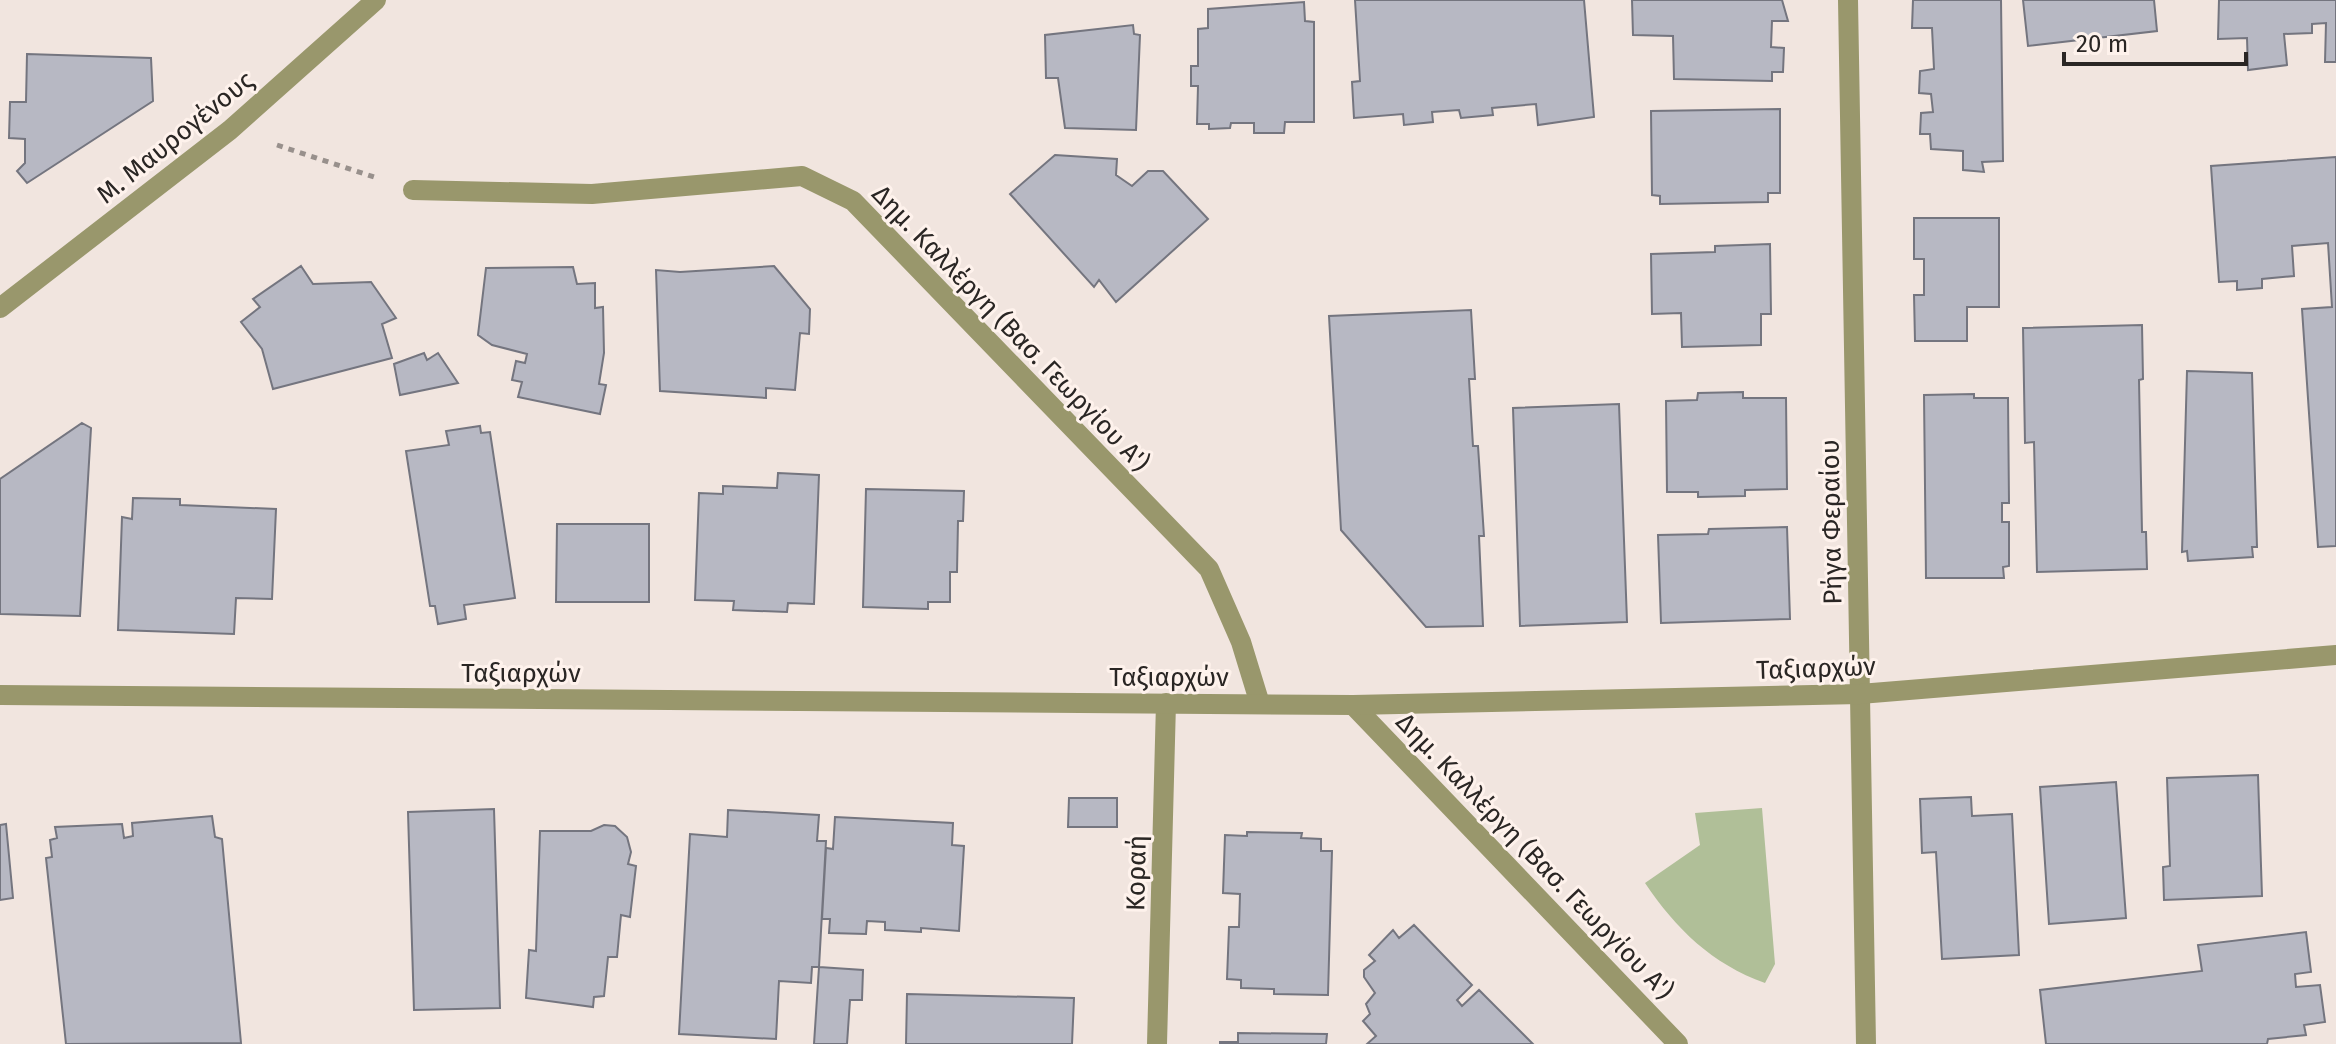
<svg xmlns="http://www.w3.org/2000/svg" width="2336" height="1044" viewBox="0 0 2336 1044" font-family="'Fira Sans',sans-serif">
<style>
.green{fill:#b0bf98}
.building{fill:#b7b8c3;stroke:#74757f;stroke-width:2}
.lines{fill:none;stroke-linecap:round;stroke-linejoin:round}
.path{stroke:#98908c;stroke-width:5;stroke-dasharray:6 6;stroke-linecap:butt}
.minor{stroke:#99976c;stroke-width:20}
.tertiary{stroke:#99976c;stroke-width:20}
.labels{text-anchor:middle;stroke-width:6;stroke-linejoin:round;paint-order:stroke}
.street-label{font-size:26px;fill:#2a2624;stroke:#fef2ec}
</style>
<rect width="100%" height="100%" fill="#f1e5df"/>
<!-- green -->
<path class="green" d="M1762,808l13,156 -10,19c-53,-19 -89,-54 -120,-100l55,-38 -5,-32z"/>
<!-- building -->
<path class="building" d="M1355,0h229l10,117 -56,8 -2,-21 -44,4 1,7 -32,3 -2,-8 -27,2 1,10 -29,3 -1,-11 -49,4 -2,-36 8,-1z
M1632,0h150l6,21h-16l-1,26 13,1 -1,24h-11v9l-98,-2 -1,-43 -40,-1z
M1913,0h88l2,161 -21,1 2,10 -21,-2v-19l-32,-2 -1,-15h-10l1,-21 12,-1 -2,-18 -12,-1 1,-22 14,-2 -2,-41h-20z
M2023,0h131l3,31 -129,15z
M2219,0h117v62h-11l1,-39 -14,1v9l-28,1 3,31 -39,5 -1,-32 -29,1z
M1304,2l1,19 9,1v100h-29l-1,11h-30v-10h-23l-1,5 -21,1v-5h-12l1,-38h-7v-20h7v-37l10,-1v-19z
M1133,25l1,9 6,1 -4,95 -71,-2 -7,-50h-12l-1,-43z
M27,54l124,4 2,43 -126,82 -10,-12 8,-8v-24l-16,-1 1,-36h16z
M1780,109v84h-12v9l-108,2v-8l-8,-1 -1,-84z
M1055,155l62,4 -1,16 16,11 16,-15h15l45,48 -92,83 -17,-22 -5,7 -84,-93z
M2336,157v389l-18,1 -16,-238 30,-2 -4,-64 -36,3 2,30 -32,3v9l-25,2v-9l-18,1 -8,-116z
M1914,218h85v89h-32v34h-52l-1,-46h10v-36h-10z
M1770,244l1,70h-10v31l-79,2 -1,-34 -29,1 -1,-60 64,-2v-6z
M301,266l12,18 58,-2 25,36 -14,6 10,34 -119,31 -11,-40 -21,-27 19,-15 -7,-8z
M774,266l36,43 -1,25 -9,-1 -5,57 -29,-2v10l-106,-7 -4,-121 24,2z
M573,267l4,17 18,-1v25l8,-1 1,46 -5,31 7,1 -6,29 -82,-17 4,-15 -10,-2 4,-19 9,2 2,-9 -35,-9 -14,-10 8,-67z
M1471,310l4,69h-6l4,67h5l6,90h-5l4,90 -57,1 -85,-97 -12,-214z
M2142,325l1,54 -4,1 3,152h4l1,37 -110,3 -3,-130 -9,1 -2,-115z
M424,353l3,7 11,-7 20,30 -58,12 -6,-31z
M2187,371l65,2 5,174h-5l1,10 -65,4 -1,-10 -5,1z
M1743,392v6h43l1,91 -42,1v6l-47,1v-5h-31l-1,-91 31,-1 1,-7z
M1974,394v4h34l1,105h-7v19h7v44l-6,1 1,11h-78l-2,-183z
M1619,404l8,218 -107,4 -7,-218z
M82,423l9,5 -11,188 -80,-2v-135z
M480,426l1,7 9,-1 25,166 -51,7 2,14 -28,5 -3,-18h-5l-24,-155 43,-6 -3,-14z
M778,473l41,2 -5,129 -26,-1 -1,9 -54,-2 1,-9 -39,-1 4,-107 24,1v-8l54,2z
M866,489l98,2 -1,30h-5l-1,51h-7v30h-22v7l-65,-2z
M133,498l47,1v6l96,4 -4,90 -36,-1 -2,36 -116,-4 4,-113 10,2z
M557,524h92v78h-93z
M1787,527l3,92 -129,4 -3,-88 50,-1 1,-5z
M2258,775l4,121 -98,4 -1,-33 7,-1 -3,-88z
M2116,782l10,136 -77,6 -9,-137z
M1971,797l1,19 40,-2 7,141 -77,4 -6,-107 -14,1 -2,-54z
M1069,798h48v29h-49z
M494,809l6,199 -86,2 -6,-198z
M728,810l91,5 -2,26h9l-7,126h-7l-1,16 -32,-2 -3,58 -97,-5 11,-200 37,3z
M212,816l3,21 7,2 19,204 -175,1 -20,-186 6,-1 -2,-17 7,-2 -2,-11 67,-3 2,14 9,-2 -1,-13z
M835,817l118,6 -1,22 12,1 -5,85 -38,-3v4l-36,-2v-8l-18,-1 -1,13 -37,-1 1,-14h-8l4,-71 7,1z
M6,824l7,74 -13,2v-75z
M604,825l11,1 12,11 4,15 -3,12 8,2 -6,51 -9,-2 -4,42h-9l-4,39 -10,1 -1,10 -67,-9 3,-48 7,1 4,-120h51z
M1247,832l55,1 -1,5 20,1v12h11l-4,144 -54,-1v-5l-33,-1v-8l-14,-1 2,-52h10l1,-33 -17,-1 2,-58 22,1z
M1414,925l58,60 -15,15 5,6 17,-16 54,54h-166l9,-8 -13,-15 7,-7 -4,-10 9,-11 -11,-16v-7l11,-9 -6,-6 24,-25 6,8z
M2306,932l5,40 -16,2 1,13 24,-2 5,37 -21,3 2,10 -38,4 -1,5h-221l-6,-54 162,-19 -4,-26z
M819,967l44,3 -1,30h-12l-3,44h-33z
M907,994l167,4 -2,46h-166z
M1238,1033l89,1 -1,10h-106v-2h18z"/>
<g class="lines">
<!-- path -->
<path class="path" d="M277,145l97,32"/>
<!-- minor -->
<path class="minor" d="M1848,0l18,1044
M413,190l179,4 210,-18 51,25 356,368 32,73 19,62
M0,308l230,-178 146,-130
M1353,705l325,339
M1157,1044l9,-341"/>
<!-- tertiary -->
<path class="tertiary" d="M0,695l1353,10 507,-11 476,-39"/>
</g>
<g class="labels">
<!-- street labels -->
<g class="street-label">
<text transform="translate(175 137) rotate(-39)" y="9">Μ. Μαυρογένους</text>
<text transform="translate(1011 328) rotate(46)" y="9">Δημ. Καλλέργη (Βασ. Γεωργίου Α')</text>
<text transform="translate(1831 522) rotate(-91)" y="9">Ρήγα Φεραίου</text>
<text transform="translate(1816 668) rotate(-2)" y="9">Ταξιαρχών</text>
<text x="521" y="682">Ταξιαρχών</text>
<text x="1169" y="686">Ταξιαρχών</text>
<text transform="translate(1535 856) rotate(46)" y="9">Δημ. Καλλέργη (Βασ. Γεωργίου Α')</text>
<text transform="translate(1136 873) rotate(-89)" y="9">Κοραή</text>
</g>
</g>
<!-- scale -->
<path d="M2064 52v12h182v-12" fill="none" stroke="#2a2624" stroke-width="4"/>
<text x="2076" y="52" font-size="24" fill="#2a2624" stroke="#fef2ec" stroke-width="6" paint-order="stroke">20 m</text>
</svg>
